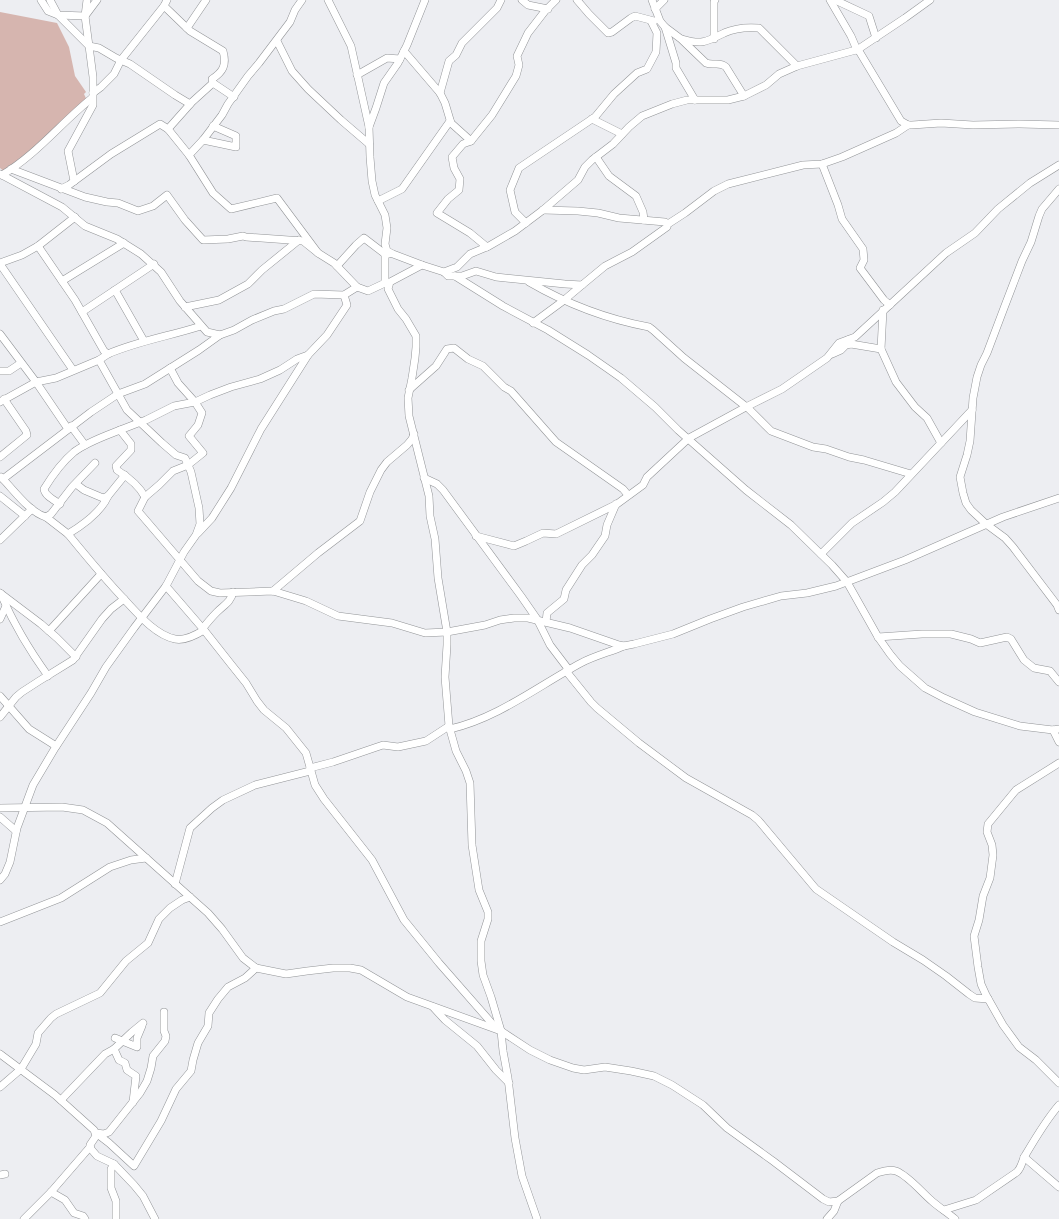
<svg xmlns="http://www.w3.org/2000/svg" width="1059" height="1219" viewBox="0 0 1059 1219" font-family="'DM Sans',sans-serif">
	<rect width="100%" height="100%" fill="#edeef2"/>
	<path fill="#d6b5af" d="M 0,12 L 57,23 L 69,47 L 75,76 L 86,92 L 84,94 L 89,105 L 8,175 L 0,168 Z"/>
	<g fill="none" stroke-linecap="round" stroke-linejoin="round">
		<g stroke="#929497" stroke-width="8">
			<g id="minor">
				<path d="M 41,0 L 48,11 L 58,15 L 89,46 L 93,77 L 93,105 L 68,151 L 74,181"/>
				<path d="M 50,0 L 58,15 L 85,16"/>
				<path d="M 87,0 L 85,16 L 89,46 L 99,48 L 116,58 L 130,64 L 175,95 L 190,104"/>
				<path d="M 328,0 L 351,46 L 369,127 L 370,157 L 372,181 L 375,195 L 385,215 L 387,228 L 385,244 L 387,251 L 393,254 L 422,265"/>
				<path d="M 522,0 L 528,5 L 548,9"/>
				<path d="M 577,0 L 589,14 L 608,33 L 612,32 L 631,18 L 635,16 L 654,21"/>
				<path d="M 652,0 L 660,21 L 665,27 L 681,39 L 706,63 C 713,66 720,61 726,67 L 744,96"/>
				<path d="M 830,0 L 851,36 L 857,50 L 905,18 L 930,0"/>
				<path d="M 835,0 L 867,15 L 869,16 L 876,38"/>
				<path d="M 655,9 L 664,0"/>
				<path d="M 85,16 L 97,0"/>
				<path d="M 665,27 L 676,63 L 676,68 L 695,100"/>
				<path d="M 187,28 L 206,0"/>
				<path d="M 682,39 C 702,45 706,42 724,33 C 735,28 747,27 759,28 L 797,66"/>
				<path d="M 714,39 L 714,2 L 715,0"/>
				<path d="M 277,41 L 292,71 L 308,89 L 341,120 L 369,144"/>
				<path d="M 404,51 L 440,93 L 445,103 L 451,123 L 471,141"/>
				<path d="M 357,75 L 387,58 L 400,59"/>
				<path d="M 213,83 L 234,97"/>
				<path d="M 93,93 L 101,87 L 114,74 L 121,60 L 164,6 L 167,0"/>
				<path d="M 440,93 L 449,61 L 456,55 L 462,43 L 497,8 L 501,0"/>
				<path d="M 592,119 L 622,134"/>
				<path d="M 213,126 L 236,136 L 236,147 L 203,140 L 189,155 L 213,193 L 231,209 L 277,198 L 318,253 L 334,263 L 357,287"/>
				<path d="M 369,127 L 376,108 L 384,83 L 398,63 L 407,45 L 425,0"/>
				<path d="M 168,129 L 189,155"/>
				<path d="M 203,140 L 222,115 L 228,104 L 248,76 L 259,63 L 290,22 L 295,10 L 302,0"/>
				<path d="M 596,157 L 609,176 L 636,196 L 643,212 L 644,220"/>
				<path d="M 822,164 L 838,205 L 842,219 L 863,249 L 864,260 L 860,268 L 884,300 L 890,305"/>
				<path d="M 11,169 L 85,197 L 107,202 L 118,203 L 138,211 L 153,206 L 167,195 L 185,220 L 203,240 L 228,239 L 243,236 L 246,237 L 303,241 L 318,253"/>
				<path d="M 0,174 L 62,207 L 85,226 L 117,239 L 141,254 L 161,272 L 180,301 L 207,332 L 220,335 L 234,330 L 252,320 L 274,311 L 284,309 L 314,294 L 344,295 L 357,287 L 368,291 L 385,283 L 388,285"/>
				<path d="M 2,175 C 36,155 61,123 92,98"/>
				<path d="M 61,189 L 69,185 L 111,154 L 160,124 L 168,129 L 192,102 L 213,83 L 212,79 C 223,72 227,65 223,51 L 190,31 L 164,6"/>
				<path d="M 1059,189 L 1042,209 L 1039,216 L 1031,242 L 1022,261 L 1004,308 L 987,353 L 981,365 L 977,377 L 973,398 L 970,441 L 967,455 L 960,477 L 963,493 L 966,503 L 971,510 L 986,524 L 1005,538 L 1013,547 L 1057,605 L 1059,610"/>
				<path d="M 378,201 L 402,189 L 450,121"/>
				<path d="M 543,210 L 578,211 L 598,213 L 619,218 L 665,222 L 668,224"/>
				<path d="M 526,223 L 515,212 L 510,190 L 519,168 L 595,117 L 614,94 L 637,73 L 647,69 L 656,52 L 657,33 L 651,21"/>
				<path d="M 38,246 L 75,300 L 104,351 L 108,354 C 138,341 170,336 201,326"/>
				<path d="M 487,247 L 470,233 L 437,213 L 448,199 L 459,190 L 460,179 L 454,168 L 452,157 L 463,144 L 471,141 L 492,115 L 516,76 L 519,65 L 517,56 L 528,33 L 545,11 L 556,0"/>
				<path d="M 0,263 L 22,255 L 38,246 L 75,217"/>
				<path d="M 0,264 L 73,370"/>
				<path d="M 337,266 L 356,245 L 364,238 L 385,254 L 389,254"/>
				<path d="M 444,272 L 457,267 L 470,254 L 489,246 L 515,231 L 543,210 L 578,180 L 585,167 L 592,160 L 613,144 L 629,127 L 642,116 L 672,104 L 687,100 L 728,100 L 744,96 L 766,85 L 779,74 L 797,66 L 856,50 L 859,51 L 901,121 L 908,125 L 912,125 L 941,123 L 973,125 L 1020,124 L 1059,125"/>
				<path d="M 455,276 L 503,306 L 548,330 L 588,355 L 621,378 L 655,407 L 678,430 L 746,490 L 791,525 L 832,565 L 847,582 L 878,637 L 890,654 L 900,666 L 925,688 L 944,698 L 975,712 L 1020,726 L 1053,730 L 1059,729"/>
				<path d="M 62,281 L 124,243"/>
				<path d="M 529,282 C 567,304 606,319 649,327 L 653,330 L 684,358 L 749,409 L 771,431 L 813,447 L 826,449 L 849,457 L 864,460 L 911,474"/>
				<path d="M 385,283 L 385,254"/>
				<path d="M 115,290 L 144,341"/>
				<path d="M 185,307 L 219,300 L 248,284 L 262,270 L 299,240"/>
				<path d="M 883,310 L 881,349 L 896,382 L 915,407 L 927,418 L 941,443"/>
				<path d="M 82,312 L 154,264"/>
				<path d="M 533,323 L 563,301 L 582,285"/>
				<path d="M 0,334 L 36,382 L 68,429"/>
				<path d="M 848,340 L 851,344 L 881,349"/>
				<path d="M 832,354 L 841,350 L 846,345 L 851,344"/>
				<path d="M 170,368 L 178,383 L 195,402 L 202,413 L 198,425 L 189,436 L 203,453 L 188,465 L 173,471 L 159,485 L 145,497 L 138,511 L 198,581 L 211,591 L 220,593 L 273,591 L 306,601 L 338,616 L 392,623 L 425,633 L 447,632 L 485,625 L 500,620 L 514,618 L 528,618 L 570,628 L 619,645 L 624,646 L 634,644 L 673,634 L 710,619 L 743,607 L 781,596 L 807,593 L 836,586 L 905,560 L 1003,517 L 1059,498"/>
				<path d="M 0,371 L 9,371 L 21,363"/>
				<path d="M 409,390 L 436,366 L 447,349 L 454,348 L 468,359 L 483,366 L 504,387 L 511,391 L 556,442 L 623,489 L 628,495"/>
				<path d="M 0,402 L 36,382 L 56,378 L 99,360"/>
				<path d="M 71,426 L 85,445"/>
				<path d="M 0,457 L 27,435 L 26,431 L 4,399"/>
				<path d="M 1,477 C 13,489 30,513 46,517 L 68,534 C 83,525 101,512 108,496"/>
				<path d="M 424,478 L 437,484 L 443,490 L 521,596 L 537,619 L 550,645 L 569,670"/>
				<path d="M 3,479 L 91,412 L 118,394 L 145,384 L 199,350 L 220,335"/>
				<path d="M 76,484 L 84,490 L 103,498 L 108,496 L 125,475"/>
				<path d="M 0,496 L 25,516"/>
				<path d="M 145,497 C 139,485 128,477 117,470 L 116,466 L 131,450 L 131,444 L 120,430 L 146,420 L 174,406 L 195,402 L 210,395 L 231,387 L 260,379 L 280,370 L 297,359 L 308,355 L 327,335 L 347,305 L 344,295"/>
				<path d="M 60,504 C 54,500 45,496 44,489 C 52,476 62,462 74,452 C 87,442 105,436 120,430"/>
				<path d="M 46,517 L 51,514 L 72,487 L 95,463"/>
				<path d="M 198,533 L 212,518 L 231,488 L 261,429 L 308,355"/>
				<path d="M 68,534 C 86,556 104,578 124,599 C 137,613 155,635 175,639 C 184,641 196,635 204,630"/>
				<path d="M 476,536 L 514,546 L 526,541 L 543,533 L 556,534 L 617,504 L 643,485 L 647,477 L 689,438 L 746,407 L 782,389 L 827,358 L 839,343 L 855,337 L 946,253 L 975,233 L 998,209 L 1030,183 L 1059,165"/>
				<path d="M 0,540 L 32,509"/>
				<path d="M 821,554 L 852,523 L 883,502 L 895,492 L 972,410"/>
				<path d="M 166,586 L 204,630 L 230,663 L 246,683 L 257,701 L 264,710 L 286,728 L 306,753 L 315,785 L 324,799 L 372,860 L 404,920 L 439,963 L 496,1028"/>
				<path d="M 273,591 L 318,553 L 360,521 L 370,492 L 381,470 L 387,462 L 407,445 L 412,439 L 414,434"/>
				<path d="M 0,593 L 41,624 L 57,638 L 76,657"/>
				<path d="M 1,594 C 13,623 30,651 48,676"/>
				<path d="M 0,619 L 6,606"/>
				<path d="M 546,622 L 547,613 L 564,599 L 566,590 L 582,565 L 592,555 L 605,536 L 607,525 L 616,504"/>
				<path d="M 203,628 C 207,623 212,617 217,612 C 224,605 231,602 233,592"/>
				<path d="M 49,631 L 101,574"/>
				<path d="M 878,637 L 922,634 L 951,634 L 971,639 L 980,643 L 1007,637 L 1011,639 L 1024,660 L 1034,668 L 1050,671 L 1059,682"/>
				<path d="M 566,671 L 591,702 L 597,708 L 639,743 L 686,778 L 752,815 L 758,820 L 816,889 L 893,942 L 923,960 L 946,976 L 969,994 L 975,998 L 988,999"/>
				<path d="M 0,696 L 29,729 L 56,746"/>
				<path d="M 0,717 L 16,697 L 22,692 L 39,681 L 73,660 L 102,619 L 111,609 L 124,599"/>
				<path d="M 450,729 C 498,718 538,686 581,663 C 594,656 610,652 624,646"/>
				<path d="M 1053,730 L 1059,742"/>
				<path d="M 1059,763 L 1016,790 L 988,824 L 987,832 L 992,845 L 993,855 L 990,878 L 983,896 L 979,920 L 974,936 L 978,967 L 981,984 L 986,995 L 1003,1025 L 1019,1047 L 1036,1060 L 1059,1083"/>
				<path d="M 310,768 L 333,762 L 377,747 L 383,745 L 398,747 L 426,741 L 449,726"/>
				<path d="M 0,808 L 62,807 L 83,810 L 107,823 L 190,897 L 208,913 L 222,929 L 243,958 L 256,968 L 286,974 L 307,971 L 333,968 L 350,968 L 361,970 L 407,997 L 501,1031 L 530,1050 L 550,1060 L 573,1068 L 584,1070 L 605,1067 L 631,1071 L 654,1076 L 672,1085 L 703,1105 L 727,1128 L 773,1161 L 823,1199 L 829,1202 L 838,1201 L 877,1173 C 883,1171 890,1169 896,1171 C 909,1176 922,1193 933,1202 C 940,1208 948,1213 955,1219"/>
				<path d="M 0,817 L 16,831"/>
				<path d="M 0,880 L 5,874 L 10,862 L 17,828 L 33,785 L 55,748 L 91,693 L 106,667 L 134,628 L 166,586 L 184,552 L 196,535 L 200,524 L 199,508 L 191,472 L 185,458 L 176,455 L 162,443 L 127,410 L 99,360 L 108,354"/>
				<path d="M 175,884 L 190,828 L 212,808 L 223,800 L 255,785 L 310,771"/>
				<path d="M 0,922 L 61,898 L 110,867 L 131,860 L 146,858"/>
				<path d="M 433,1007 L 445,1020 L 477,1046 L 496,1070 L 509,1083"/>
				<path d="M 115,1038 L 137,1047 L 137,1038 L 142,1026"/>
				<path d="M 0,1054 L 55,1095 L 94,1130 L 96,1136 L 90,1145 L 91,1149 L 97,1156 L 114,1164 L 134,1185 L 143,1196 L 155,1219"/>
				<path d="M 0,1087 L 21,1069 L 36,1044 L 38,1033 L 51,1018 L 56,1014 L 100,993 L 126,961 L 148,943 L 159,919 L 170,908 L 182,900 L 190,897"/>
				<path d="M 61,1100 L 105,1054 L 114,1049"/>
				<path d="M 133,1102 L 136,1076 L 127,1070 L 125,1063 L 119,1060 L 114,1049 L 132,1032 L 143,1023"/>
				<path d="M 96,1133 L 109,1143 L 134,1166 L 161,1121 L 176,1089 L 191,1071 L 193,1060 L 198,1043 L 208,1026 L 209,1013 L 218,999 L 228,987 L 245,978 L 256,968"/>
				<path d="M 96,1133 L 104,1134 L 109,1132 L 140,1093 L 147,1081 L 151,1068 L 153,1056 L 165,1041 L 166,1036 L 164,1031 L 164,1012"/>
				<path d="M 1024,1157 L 1059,1187"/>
				<path d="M 114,1164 L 111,1169 L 111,1188 L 116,1201 L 116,1219"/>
				<path d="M 0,1175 L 5,1174"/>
				<path d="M 51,1192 L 65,1200 L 74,1213 L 83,1216 L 85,1219"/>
				<path d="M 944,1210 L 976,1200 L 1017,1172 C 1022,1167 1022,1160 1026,1154 C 1036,1137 1046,1120 1059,1105"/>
				<path d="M 24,1219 L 51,1192 L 90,1147"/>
				<path d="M 537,1219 L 522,1176 L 515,1138 L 508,1078 L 503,1051 L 501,1031 L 491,997 L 483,975 L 481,961 L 481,941 L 488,919 L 488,912 L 479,890 L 472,845 L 470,783 L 466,771 L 456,751 L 449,726 L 445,677 L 447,645 L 447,632 L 438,578 L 435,539 L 430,516 L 429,496 L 409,416 L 408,398 L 412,378 L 415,358 L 416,347 L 416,336 L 406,319 L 398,309 L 388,289 L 390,282 L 422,265 L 444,272 L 448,276 L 462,276 L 476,271 L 496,277 L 565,284 L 582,285 L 605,266 L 632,252 L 667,227 L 668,224 L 685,213 L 714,191 L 728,184 L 803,165 L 822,164 L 842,157 L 896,133 L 908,125"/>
				<path d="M 827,1219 L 834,1211 L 838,1201"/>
			</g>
		</g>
		<use href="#minor" stroke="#fff" stroke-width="7"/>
	</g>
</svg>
